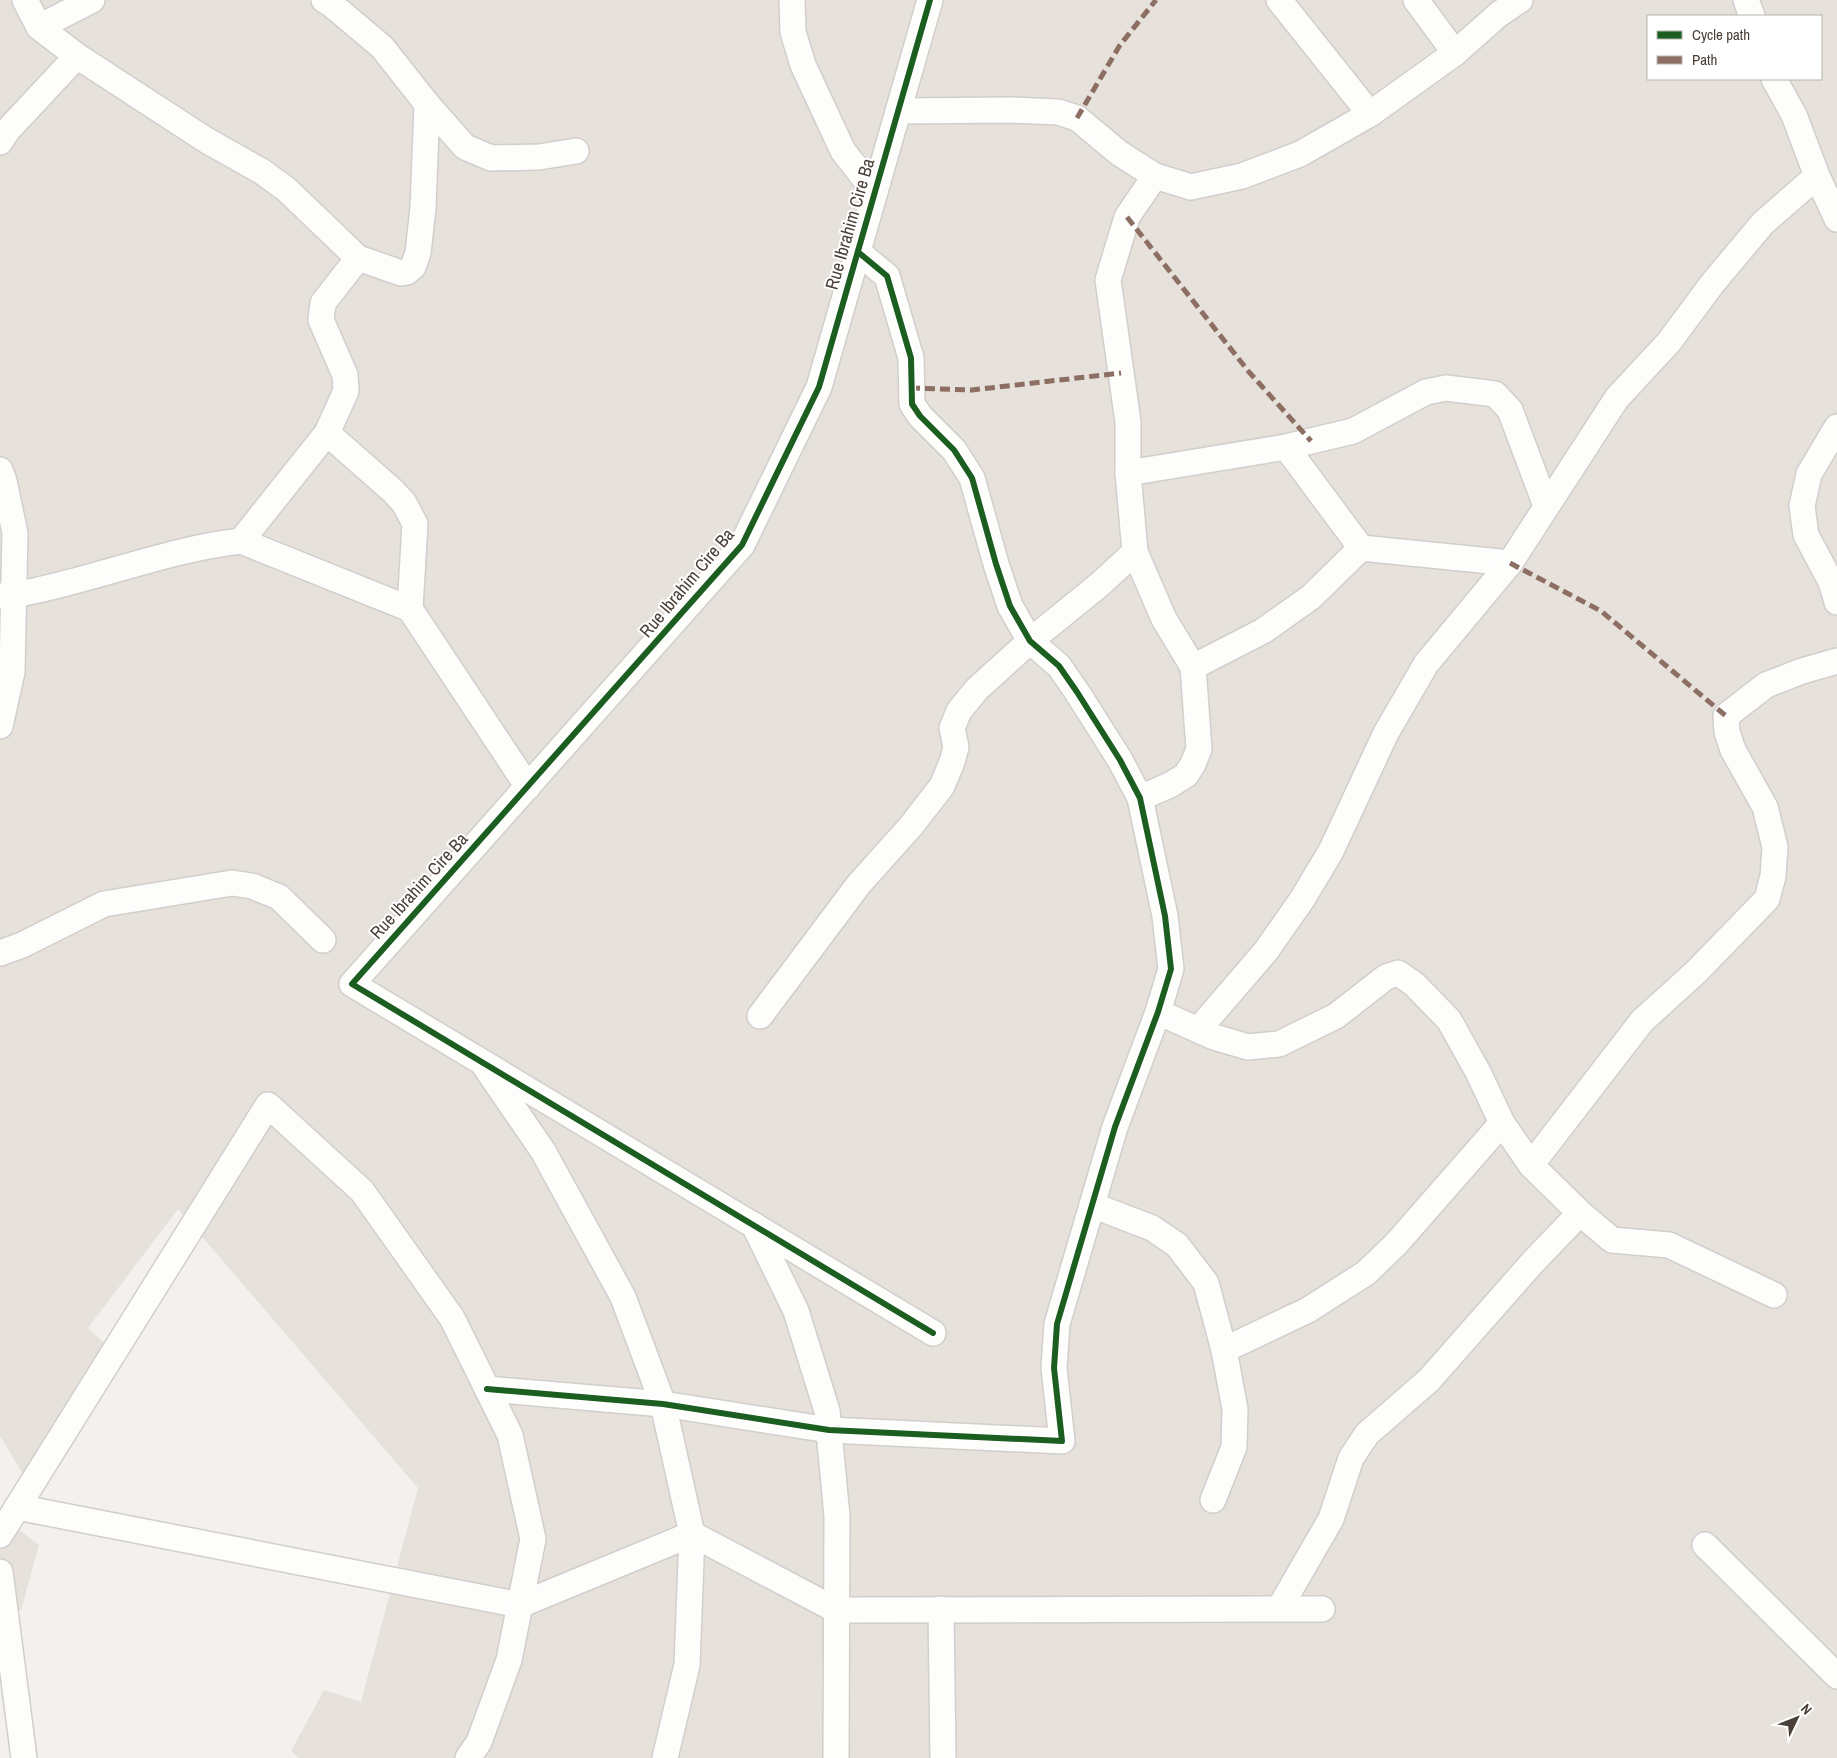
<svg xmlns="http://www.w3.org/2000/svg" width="1837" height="1758" viewBox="0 0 1837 1758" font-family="'Archivo Narrow',sans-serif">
	<rect width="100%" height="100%" fill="#f3f0ed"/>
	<g fill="#e7e1db" fill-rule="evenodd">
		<path d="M 0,0 L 1837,0 L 1837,1758 L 299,1758 L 291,1751 L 324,1690 L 361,1702 L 418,1488 L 178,1209 L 88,1328 L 117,1355 L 27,1481 L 0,1436 ZM 1648,16 L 1821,16 L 1821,79 L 1648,79 Z"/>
		<path d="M 0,1516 L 39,1545 L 21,1610 L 2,1617 L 0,1615 Z"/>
	</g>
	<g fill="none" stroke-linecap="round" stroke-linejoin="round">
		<g stroke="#d1cecb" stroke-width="28">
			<g id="minor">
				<path d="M 25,0 L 39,27 L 77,56 L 206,140 L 261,171 L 286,189 L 358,258 L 401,273 L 407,272 L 413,267 L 418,253 L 423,208 L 427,104"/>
				<path d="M 324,0 L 332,5 L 382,47 L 427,104 L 465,147 L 491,158 L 539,157 L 576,151"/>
				<path d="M 792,0 L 793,32 L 803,65 L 843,151 L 875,192"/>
				<path d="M 930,0 L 819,387 L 742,545 L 352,984 L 933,1333"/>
				<path d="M 1279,0 L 1370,114"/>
				<path d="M 1416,0 L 1455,53"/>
				<path d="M 1746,0 L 1752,16"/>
				<path d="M 39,27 L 92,0"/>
				<path d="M 1774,79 L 1794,115 L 1817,176 L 1837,219"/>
				<path d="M 898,111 L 1012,110 L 1058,112 L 1077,118 L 1119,153 L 1155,176"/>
				<path d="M 0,142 L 7,131 L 77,56"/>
				<path d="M 1837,427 L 1809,474 L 1802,506 L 1806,535 L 1831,582 L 1837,602"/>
				<path d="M 327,433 L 393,491 L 404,503 L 415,524 L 410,609"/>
				<path d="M 1286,447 L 1361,548"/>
				<path d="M 0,470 L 4,481 L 15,533 L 12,672 L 0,726"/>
				<path d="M 1128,473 L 1286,447 L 1353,431 L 1426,392 L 1446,388 L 1495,394 L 1510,410 L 1546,506"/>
				<path d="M 241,541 L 410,609 L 528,787"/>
				<path d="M 0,596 C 28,594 55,586 82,579 C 134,565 187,547 241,541 L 327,433 L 346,391 L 345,375 L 321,320 L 323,303 L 358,258"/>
				<path d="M 1193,667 L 1263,631 L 1311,597 L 1361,548 L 1510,563"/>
				<path d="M 1140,798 L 1170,785 L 1186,775 L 1193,764 L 1199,749 L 1193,667 L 1164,619 L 1135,552 L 1128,473 L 1128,422 L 1108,280 L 1127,217 L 1155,176 L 1191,187 L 1242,176 L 1300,154 L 1370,114 L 1455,53 L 1499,14 L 1520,0"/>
				<path d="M 0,953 L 22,945 L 104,904 L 232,883 L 252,886 L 279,897 L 323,940"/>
				<path d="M 1158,1012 L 1214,1037 L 1248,1047 L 1279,1044 L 1336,1016 L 1386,977 L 1398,973 L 1414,984 L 1449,1020 L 1478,1072 L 1502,1123 L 1531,1165 L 1580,1213 L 1612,1240 L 1669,1245 L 1774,1295"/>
				<path d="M 760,1016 L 859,884 L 911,826 L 942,786 L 952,762 L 956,747 L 952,728 L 959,711 L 977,689 L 1030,641 L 1099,585 L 1135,552"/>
				<path d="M 1198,1030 L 1266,951 L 1303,898 L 1331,851 L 1386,733 L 1426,664 L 1510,563 L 1617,398 L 1669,342 L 1712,284 L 1763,223 L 1817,176"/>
				<path d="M 486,1068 L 543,1151 L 623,1297 L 663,1404 L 692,1534 L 687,1665 L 665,1758"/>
				<path d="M 1531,1165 L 1642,1021 L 1696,972 L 1767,899 L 1773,876 L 1775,847 L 1765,807 L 1733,750 L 1727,732 L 1726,716 L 1766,685 L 1802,671 L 1837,661"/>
				<path d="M 1092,1205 L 1152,1228 L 1177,1245 L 1206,1283 L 1224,1350 L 1235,1409 L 1234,1447 L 1213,1500"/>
				<path d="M 754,1225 L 796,1311 L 827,1411 L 837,1516 L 836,1758"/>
				<path d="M 1224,1350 L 1308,1310 L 1366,1273 L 1396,1244 L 1502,1123"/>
				<path d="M 487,1389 L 663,1404 L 829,1430 L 1062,1441 L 1054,1368 L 1057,1324 L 1115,1127 L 1158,1012 L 1171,969 L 1165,916 L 1140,798 L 1120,760 L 1077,692 L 1059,666 L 1030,641 L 1010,606 L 996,564 L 972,478 L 954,450 L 920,416 L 912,404 L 911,358 L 887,276 L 858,252"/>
				<path d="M 17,1507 L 520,1605 L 692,1534 L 836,1610 L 1322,1609"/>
				<path d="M 0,1535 L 268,1105 L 362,1191 L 452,1318 L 510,1435 L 533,1539 L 509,1660 L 479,1742 L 468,1758"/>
				<path d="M 1705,1545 L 1837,1676"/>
				<path d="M 0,1572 L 24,1758"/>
				<path d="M 941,1609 L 943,1758"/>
				<path d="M 1279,1609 L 1331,1519 L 1351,1458 L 1367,1434 L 1429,1380 L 1533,1262 L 1580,1213"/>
			</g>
		</g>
		<use href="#minor" stroke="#fdfdfc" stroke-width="25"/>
		<g stroke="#8d6e63" stroke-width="5" stroke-dasharray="10 5" stroke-linecap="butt">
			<path d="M 1077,118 L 1120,45 L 1156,0"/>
			<path d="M 1127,217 L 1249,372 L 1311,441"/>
			<path d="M 910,388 L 972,390 L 1121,373"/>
			<path d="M 1510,563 L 1601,611 L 1726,716"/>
		</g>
		<g stroke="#fff" stroke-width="9">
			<g id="cycleway">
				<path d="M 930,0 L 819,387 L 742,545 L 352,984 L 933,1333"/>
				<path d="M 487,1389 L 663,1404 L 829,1430 L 1062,1441 L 1054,1368 L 1057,1324 L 1115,1127 L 1158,1012 L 1171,969 L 1165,916 L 1140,798 L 1120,760 L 1077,692 L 1059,666 L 1030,641 L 1010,606 L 996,564 L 972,478 L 954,450 L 920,416 L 912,404 L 911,358 L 887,276 L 858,252"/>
			</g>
		</g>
		<use href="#cycleway" stroke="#1b5e20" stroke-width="6"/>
	</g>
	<g text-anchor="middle" stroke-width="4" stroke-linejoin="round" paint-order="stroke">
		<g font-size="18" fill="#4a4038" stroke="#fff">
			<text transform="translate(850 224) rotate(-74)" y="6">Rue Ibrahim Cire Ba</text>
			<text transform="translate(687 583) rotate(-50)" y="6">Rue Ibrahim Cire Ba</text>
			<text transform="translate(419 886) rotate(-48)" y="6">Rue Ibrahim Cire Ba</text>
		</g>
	</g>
	<rect x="1647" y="15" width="175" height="65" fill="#ffffff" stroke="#b7b3af"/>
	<rect x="1657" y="31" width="25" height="8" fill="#1b5e20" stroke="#b7b3af"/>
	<text x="1692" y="40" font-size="15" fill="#4a4038">Cycle path</text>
	<rect x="1657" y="56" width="25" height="8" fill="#8d6e63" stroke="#b7b3af"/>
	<text x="1692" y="65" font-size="15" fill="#4a4038">Path</text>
	<g transform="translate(1797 1718) rotate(47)" stroke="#ffffff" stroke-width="4" paint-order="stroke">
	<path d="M0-4L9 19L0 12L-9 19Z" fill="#4a4038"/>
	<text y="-8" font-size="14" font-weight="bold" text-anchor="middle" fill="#4a4038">N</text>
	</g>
</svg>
